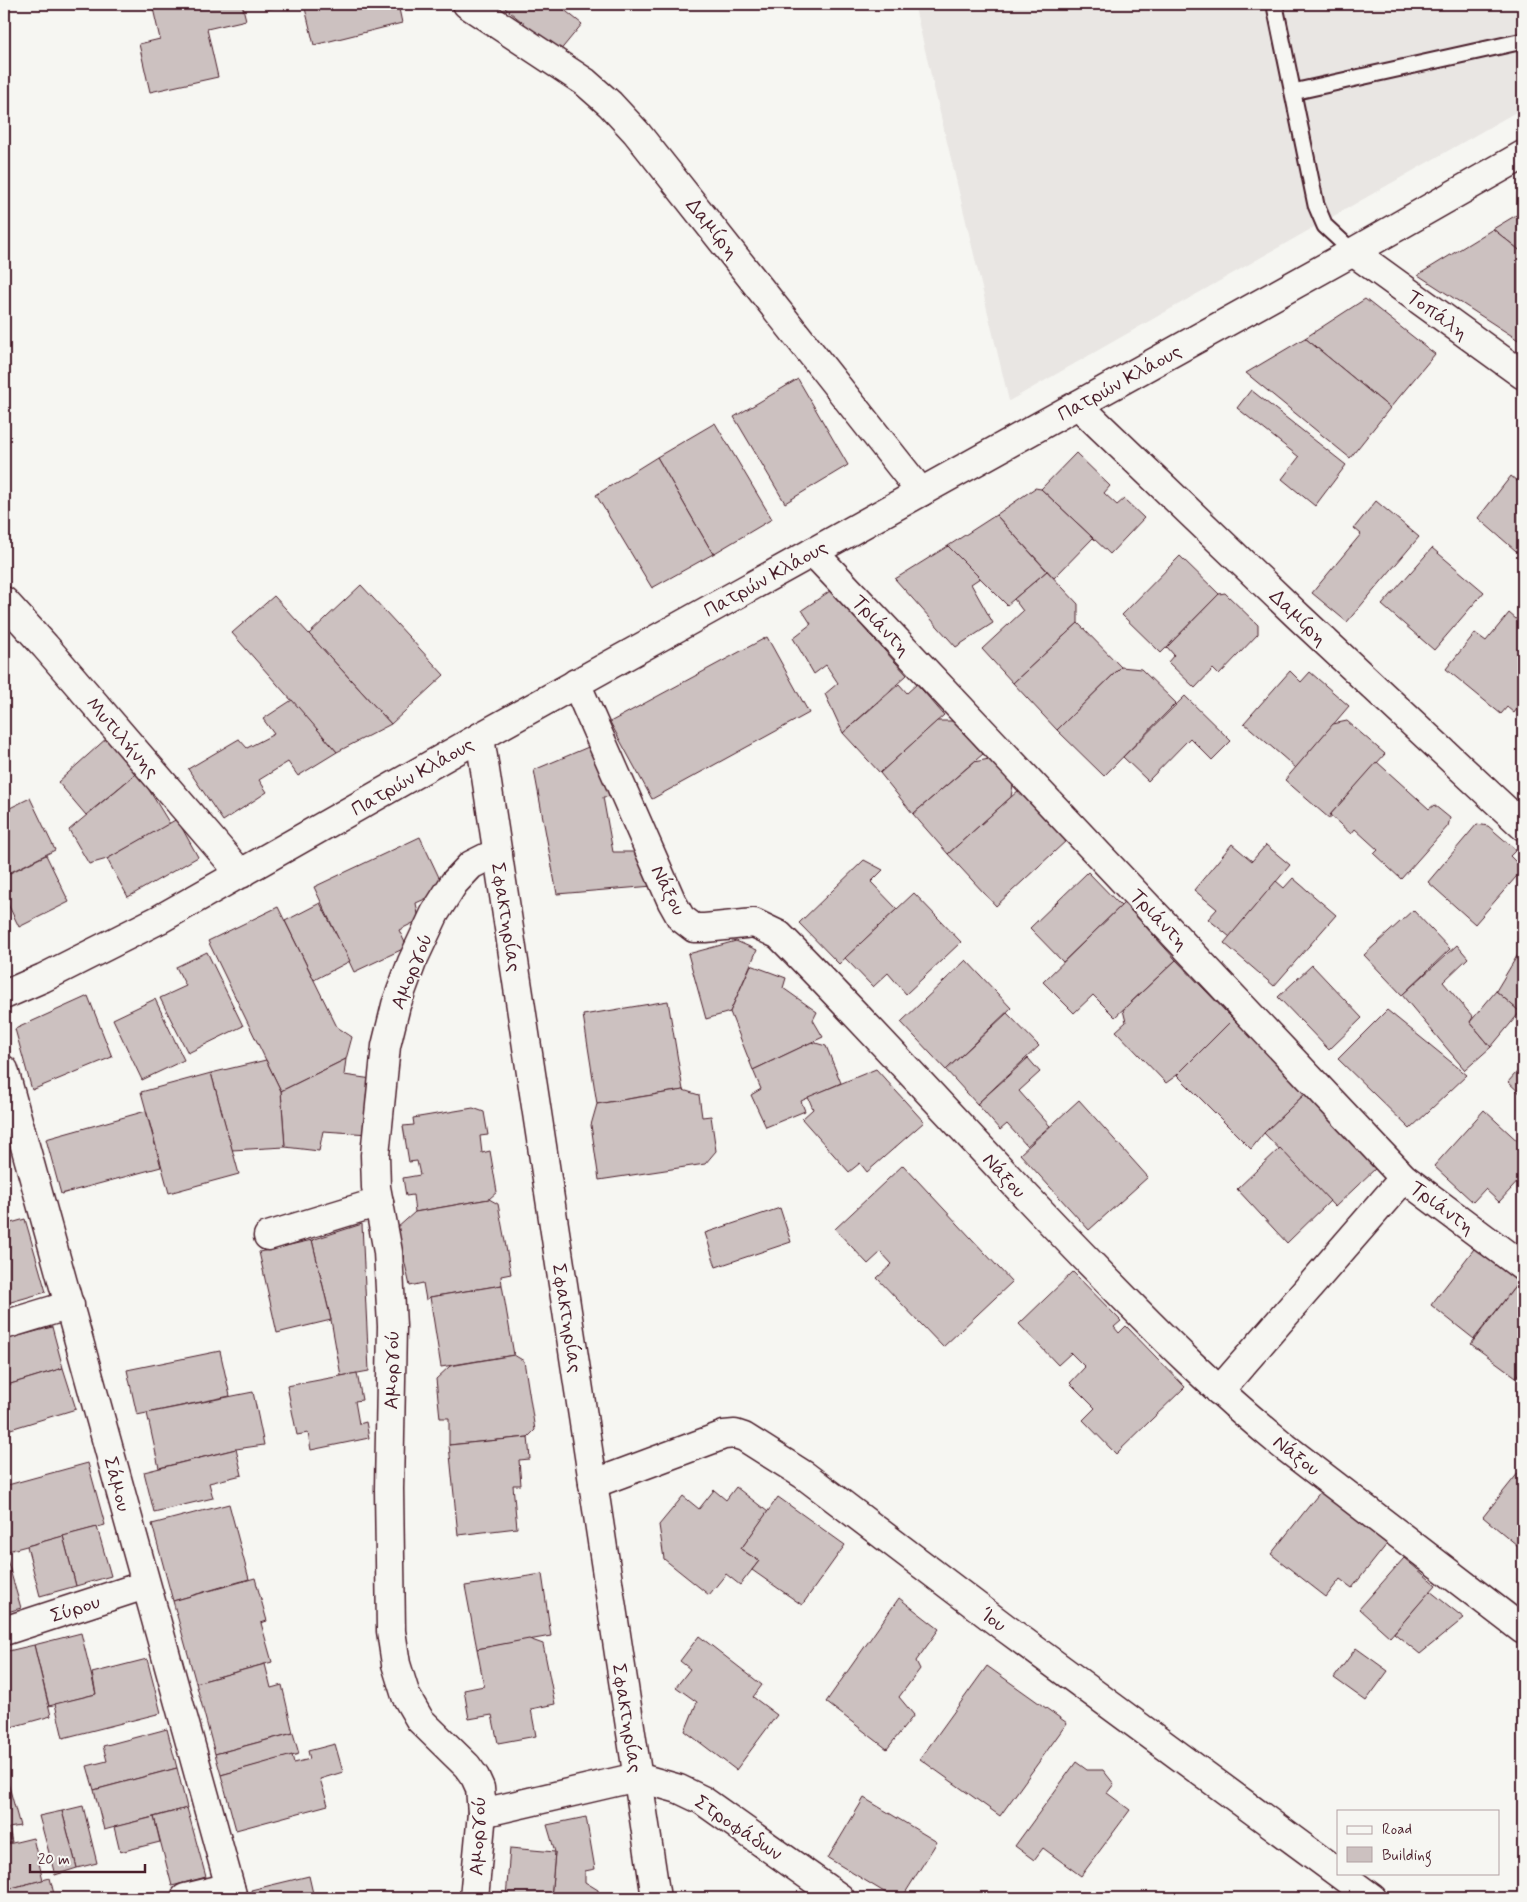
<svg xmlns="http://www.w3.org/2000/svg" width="1527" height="1902" viewBox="0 0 1527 1902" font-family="Mynerve,sans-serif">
	<rect width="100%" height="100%" fill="#f6f6f2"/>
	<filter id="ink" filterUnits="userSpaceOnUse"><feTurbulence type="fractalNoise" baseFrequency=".02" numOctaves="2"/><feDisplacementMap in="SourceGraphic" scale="10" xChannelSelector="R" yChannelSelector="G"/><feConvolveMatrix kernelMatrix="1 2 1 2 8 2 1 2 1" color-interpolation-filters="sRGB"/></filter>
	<g filter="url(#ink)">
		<path fill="#e9e6e3" d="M 914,4 L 1523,4 L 1523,108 L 1009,401 Z"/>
		<g fill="#ccc1c0" stroke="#4a1f2b">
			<path d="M 152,4 L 242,4 L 246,20 L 207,29 L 218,77 L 150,92 L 139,44 L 160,39 Z"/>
			<path d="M 267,4 L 291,4 L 268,9 Z"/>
			<path d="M 304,4 L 398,4 L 402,23 L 314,45 Z"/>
			<path d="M 500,4 L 557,4 L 582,24 L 559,52 Z"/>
			<path d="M 1523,211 L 1523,253 L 1493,229 Z"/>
			<path d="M 1493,229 L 1523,253 L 1523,343 L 1418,275 Z"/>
			<path d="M 1365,299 L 1435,354 L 1390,408 L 1305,338 Z"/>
			<path d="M 1305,338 L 1390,408 L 1350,458 L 1246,373 Z"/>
			<path d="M 798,379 L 848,465 L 785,503 L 734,417 Z"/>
			<path d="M 1251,390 L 1346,465 L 1315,506 L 1282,479 L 1299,457 L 1237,408 Z"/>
			<path d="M 715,423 L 772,519 L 713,554 L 657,457 Z"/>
			<path d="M 1076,453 L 1110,486 L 1104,493 L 1117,505 L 1124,499 L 1144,518 L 1110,554 L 1041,489 Z"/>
			<path d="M 657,457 L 713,554 L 652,588 L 596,495 Z"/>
			<path d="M 1511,476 L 1523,486 L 1523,557 L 1478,518 Z"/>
			<path d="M 1035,488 L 1041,489 L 1093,538 L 1054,578 L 996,515 Z"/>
			<path d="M 1376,501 L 1419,537 L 1347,622 L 1312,593 L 1361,534 L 1354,528 Z"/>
			<path d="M 996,515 L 1047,571 L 1007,605 L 948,546 Z"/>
			<path d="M 948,546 L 980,578 L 971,584 L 993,623 L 956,647 L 895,579 Z"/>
			<path d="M 1432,548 L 1484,592 L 1434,650 L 1382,605 Z"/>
			<path d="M 1180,556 L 1219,594 L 1161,653 L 1122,615 Z"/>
			<path d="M 1047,571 L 1078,604 L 1078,623 L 1013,683 L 982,649 L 1023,611 L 1014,599 Z"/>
			<path d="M 361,585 L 444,675 L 391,724 L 309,634 Z"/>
			<path d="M 830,591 L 907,675 L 843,733 L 825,694 L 838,683 L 826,665 L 814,674 L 793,638 L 811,624 L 802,610 Z"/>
			<path d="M 1225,593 L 1258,625 L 1258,634 L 1219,675 L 1213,669 L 1195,688 L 1168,662 L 1174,655 L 1167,647 L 1219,594 Z"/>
			<path d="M 274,596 L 309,634 L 391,724 L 337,752 L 232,633 Z"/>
			<path d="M 1509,613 L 1523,625 L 1523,701 L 1514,713 L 1507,707 L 1501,714 L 1446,669 L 1475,633 L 1486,641 Z"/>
			<path d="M 1078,623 L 1121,667 L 1057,730 L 1013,683 Z"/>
			<path d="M 767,637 L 809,713 L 652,799 L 610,722 Z"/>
			<path d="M 1121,667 L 1141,669 L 1176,703 L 1104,776 L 1057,730 Z"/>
			<path d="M 1290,671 L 1301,682 L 1310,672 L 1349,706 L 1296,768 L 1244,723 Z"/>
			<path d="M 899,684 L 907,693 L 917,684 L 944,715 L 880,773 L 843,733 Z"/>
			<path d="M 1185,696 L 1231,741 L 1212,760 L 1190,738 L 1148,781 L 1123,757 Z"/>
			<path d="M 292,700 L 337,752 L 298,776 L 288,762 L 259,780 L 267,792 L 223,821 L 188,769 L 239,739 L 247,748 L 274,734 L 263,719 Z"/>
			<path d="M 937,721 L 953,721 L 983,754 L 913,814 L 880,773 Z"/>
			<path d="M 1347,721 L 1385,754 L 1330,815 L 1330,819 L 1285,780 L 1333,724 Z"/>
			<path d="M 108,737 L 138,772 L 86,815 L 58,782 Z"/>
			<path d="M 593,745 L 617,796 L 603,797 L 613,852 L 638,852 L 653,886 L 557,894 L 534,770 Z"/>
			<path d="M 989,759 L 1013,785 L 1011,797 L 948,854 L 913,814 L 974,762 Z"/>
			<path d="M 1377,762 L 1429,809 L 1434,805 L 1450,818 L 1448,826 L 1401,879 L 1374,854 L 1378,850 L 1355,829 L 1351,834 L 1330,815 Z"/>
			<path d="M 138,772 L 170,824 L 107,859 L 89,864 L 69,830 Z"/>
			<path d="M 1020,789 L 1067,840 L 996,906 L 948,854 Z"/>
			<path d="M 30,798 L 55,850 L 5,875 L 4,811 Z"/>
			<path d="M 177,819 L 198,857 L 128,897 L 107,859 Z"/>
			<path d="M 1477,824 L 1488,826 L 1516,850 L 1510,856 L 1523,869 L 1475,924 L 1428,882 Z"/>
			<path d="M 420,837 L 445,890 L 416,903 L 419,920 L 399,930 L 407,947 L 354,972 L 314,887 Z"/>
			<path d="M 1232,844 L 1252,861 L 1266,845 L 1290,865 L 1230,937 L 1208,919 L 1217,909 L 1194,890 Z"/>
			<path d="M 46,855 L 69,902 L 19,927 L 4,896 L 4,876 Z"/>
			<path d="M 864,860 L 883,870 L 871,882 L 897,909 L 839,964 L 799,923 Z"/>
			<path d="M 1088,872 L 1121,906 L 1063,962 L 1030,928 Z"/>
			<path d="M 1293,878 L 1336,915 L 1274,986 L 1224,943 L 1276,881 L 1284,888 Z"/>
			<path d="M 914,893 L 961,942 L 906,994 L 888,973 L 873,987 L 845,958 Z"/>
			<path d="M 320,903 L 350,961 L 314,980 L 285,921 Z"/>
			<path d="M 1124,903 L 1176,960 L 1115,1017 L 1093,995 L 1074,1013 L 1043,982 Z"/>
			<path d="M 278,907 L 337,1027 L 352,1037 L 346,1059 L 281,1091 L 208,941 Z"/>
			<path d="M 1413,910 L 1450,949 L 1402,995 L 1364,955 Z"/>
			<path d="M 736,941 L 757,950 L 730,1012 L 706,1019 L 688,954 Z"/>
			<path d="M 1457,945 L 1468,958 L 1443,982 L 1473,1017 L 1470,1022 L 1491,1047 L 1465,1070 L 1402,995 Z"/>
			<path d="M 1523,946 L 1523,1008 L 1520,1012 L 1496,991 Z"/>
			<path d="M 207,952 L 243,1026 L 188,1053 L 160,998 L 186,986 L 176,967 Z"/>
			<path d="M 966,960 L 1011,1008 L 946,1070 L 901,1022 Z"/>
			<path d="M 1176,960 L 1233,1019 L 1177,1075 L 1166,1083 L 1116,1031 L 1126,1022 L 1123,1010 Z"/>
			<path d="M 751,965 L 786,978 L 783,988 L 817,1012 L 813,1020 L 823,1037 L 753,1070 L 730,1012 Z"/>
			<path d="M 1312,965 L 1362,1018 L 1329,1050 L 1278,997 Z"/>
			<path d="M 1496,991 L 1520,1012 L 1491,1047 L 1470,1022 Z"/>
			<path d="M 88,996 L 112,1057 L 32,1090 L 15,1029 Z"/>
			<path d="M 155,999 L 184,1060 L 142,1080 L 113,1019 Z"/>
			<path d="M 668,1001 L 683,1090 L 597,1104 L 583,1015 Z"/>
			<path d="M 1387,1010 L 1467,1075 L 1410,1129 L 1338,1059 Z"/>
			<path d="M 1007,1013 L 1039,1046 L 977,1104 L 946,1070 Z"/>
			<path d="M 1233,1019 L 1307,1092 L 1264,1133 L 1251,1149 L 1177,1075 Z"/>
			<path d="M 812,1042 L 826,1046 L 841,1083 L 801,1101 L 805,1111 L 766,1127 L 751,1095 L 761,1089 L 753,1070 Z"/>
			<path d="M 1028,1058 L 1040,1072 L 1019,1091 L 1050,1126 L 1027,1146 L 1007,1124 L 1000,1130 L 977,1104 Z"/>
			<path d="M 346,1059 L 344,1075 L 372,1079 L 369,1134 L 323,1131 L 319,1151 L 285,1147 L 281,1091 Z"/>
			<path d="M 266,1060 L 281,1091 L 285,1147 L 232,1150 L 211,1073 Z"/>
			<path d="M 1523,1065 L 1523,1096 L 1508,1082 Z"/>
			<path d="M 876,1069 L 924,1122 L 867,1172 L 860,1163 L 849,1172 L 802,1119 L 813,1109 L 808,1097 Z"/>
			<path d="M 211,1073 L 239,1174 L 169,1193 L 141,1092 Z"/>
			<path d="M 683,1090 L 699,1095 L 702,1117 L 711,1116 L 716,1151 L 705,1164 L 599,1180 L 591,1125 L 597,1104 Z"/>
			<path d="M 1307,1092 L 1377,1167 L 1335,1207 L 1264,1133 Z"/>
			<path d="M 1079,1100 L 1148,1177 L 1089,1230 L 1020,1154 Z"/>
			<path d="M 473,1108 L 484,1112 L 488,1135 L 480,1136 L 482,1153 L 490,1151 L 497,1192 L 489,1199 L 415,1212 L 413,1195 L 406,1196 L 403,1178 L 420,1175 L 417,1161 L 409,1162 L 403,1126 L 414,1125 L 413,1118 Z"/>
			<path d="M 1484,1110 L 1523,1146 L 1523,1176 L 1499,1202 L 1485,1189 L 1473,1202 L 1434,1166 Z"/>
			<path d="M 146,1111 L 161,1167 L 61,1194 L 46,1139 Z"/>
			<path d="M 1280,1148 L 1330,1201 L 1287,1243 L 1237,1189 Z"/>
			<path d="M 903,1165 L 1012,1282 L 943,1347 L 877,1278 L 892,1264 L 881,1252 L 868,1264 L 835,1229 Z"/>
			<path d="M 489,1199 L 498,1204 L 511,1274 L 501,1276 L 502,1285 L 430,1297 L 426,1300 L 423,1283 L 410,1286 L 397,1228 L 415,1212 Z"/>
			<path d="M 780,1208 L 791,1242 L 716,1267 L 705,1233 Z"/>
			<path d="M 25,1219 L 46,1292 L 4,1304 L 4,1225 Z"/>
			<path d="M 362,1224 L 369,1371 L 341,1376 L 331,1320 L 312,1240 Z"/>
			<path d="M 312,1240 L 331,1320 L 277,1333 L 259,1252 Z"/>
			<path d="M 1477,1245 L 1521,1279 L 1474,1339 L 1431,1305 Z"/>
			<path d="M 1073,1272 L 1121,1321 L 1114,1327 L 1119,1333 L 1126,1326 L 1185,1387 L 1116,1454 L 1083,1420 L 1095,1408 L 1070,1383 L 1085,1367 L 1071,1353 L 1058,1365 L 1019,1324 Z"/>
			<path d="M 1521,1279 L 1523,1281 L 1523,1367 L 1516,1377 L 1471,1344 Z"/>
			<path d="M 502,1285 L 514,1355 L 441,1367 L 430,1297 Z"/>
			<path d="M 52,1327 L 63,1368 L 4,1386 L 4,1340 Z"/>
			<path d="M 220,1351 L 230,1396 L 137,1415 L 127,1370 Z"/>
			<path d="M 514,1355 L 524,1361 L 535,1430 L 528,1437 L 449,1445 L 449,1418 L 440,1418 L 436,1379 L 450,1366 Z"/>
			<path d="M 63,1368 L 76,1409 L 4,1431 L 4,1386 Z"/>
			<path d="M 357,1373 L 362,1400 L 355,1401 L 359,1424 L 366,1422 L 369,1438 L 311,1450 L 308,1433 L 297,1435 L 287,1386 Z"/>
			<path d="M 253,1392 L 264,1445 L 236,1449 L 159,1468 L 147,1413 Z"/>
			<path d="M 528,1437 L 530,1459 L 519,1460 L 521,1485 L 513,1485 L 517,1528 L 458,1535 L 449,1445 Z"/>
			<path d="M 236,1449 L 242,1475 L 209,1483 L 213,1498 L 154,1512 L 144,1472 Z"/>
			<path d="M 88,1463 L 105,1525 L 8,1551 L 4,1535 L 4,1486 Z"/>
			<path d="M 1523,1467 L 1523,1550 L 1483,1517 Z"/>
			<path d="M 736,1487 L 768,1512 L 741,1549 L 759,1561 L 740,1585 L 726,1574 L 709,1595 L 664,1559 L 659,1525 L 683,1496 L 699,1509 L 714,1490 L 726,1500 Z"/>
			<path d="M 1321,1491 L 1387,1544 L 1352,1588 L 1340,1579 L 1326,1597 L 1271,1554 Z"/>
			<path d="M 778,1497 L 845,1545 L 802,1605 L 752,1570 L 759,1561 L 741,1549 Z"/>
			<path d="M 229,1504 L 249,1579 L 173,1601 L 152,1524 Z"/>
			<path d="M 97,1527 L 111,1576 L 76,1586 L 63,1536 Z"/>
			<path d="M 63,1536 L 76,1586 L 40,1596 L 27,1546 Z"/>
			<path d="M 4,1549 L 21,1608 L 4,1613 Z"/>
			<path d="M 1404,1558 L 1436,1585 L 1390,1637 L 1359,1609 Z"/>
			<path d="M 542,1574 L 551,1636 L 477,1649 L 465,1586 Z"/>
			<path d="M 255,1578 L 267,1621 L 261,1623 L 272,1662 L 196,1683 L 173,1601 Z"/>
			<path d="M 1430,1591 L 1464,1618 L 1420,1654 L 1394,1633 Z"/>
			<path d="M 899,1598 L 939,1629 L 916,1661 L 920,1669 L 899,1697 L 914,1715 L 887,1749 L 826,1702 Z"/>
			<path d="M 81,1633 L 96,1694 L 49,1706 L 34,1645 Z"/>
			<path d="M 699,1636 L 762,1685 L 753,1697 L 777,1715 L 736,1770 L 685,1731 L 697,1702 L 676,1687 L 690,1669 L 680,1661 Z"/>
			<path d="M 529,1639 L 543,1644 L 555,1704 L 531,1709 L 536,1736 L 498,1743 L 492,1715 L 469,1719 L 464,1690 L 484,1686 L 477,1649 Z"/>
			<path d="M 34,1645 L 51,1716 L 8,1728 L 4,1713 L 4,1652 Z"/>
			<path d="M 1356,1648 L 1388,1671 L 1366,1701 L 1334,1678 Z"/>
			<path d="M 147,1659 L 161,1713 L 63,1738 L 55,1704 L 96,1694 L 92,1673 Z"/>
			<path d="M 265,1664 L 271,1688 L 282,1685 L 293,1733 L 215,1754 L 196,1683 Z"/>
			<path d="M 987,1666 L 1067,1723 L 1000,1816 L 920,1759 Z"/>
			<path d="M 167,1729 L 177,1768 L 94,1790 L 87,1766 L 107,1761 L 103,1746 Z"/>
			<path d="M 293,1733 L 299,1754 L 221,1775 L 215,1754 Z"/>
			<path d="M 335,1744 L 343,1772 L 320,1779 L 328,1805 L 236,1830 L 221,1775 L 292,1755 L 294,1763 L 310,1759 L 308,1751 Z"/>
			<path d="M 1076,1762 L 1087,1770 L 1103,1770 L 1114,1784 L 1107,1793 L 1130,1810 L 1081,1876 L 1043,1848 L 1034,1860 L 1015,1846 Z"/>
			<path d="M 177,1768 L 187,1808 L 104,1830 L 94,1790 Z"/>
			<path d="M 4,1778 L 7,1779 L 20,1826 L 9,1828 L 12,1842 L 4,1845 Z"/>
			<path d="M 864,1798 L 937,1842 L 902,1898 L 894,1898 L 828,1858 Z"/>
			<path d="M 83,1806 L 97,1863 L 77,1868 L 62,1811 Z"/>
			<path d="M 187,1808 L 206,1877 L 172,1886 L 154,1817 Z"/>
			<path d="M 62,1811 L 77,1868 L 55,1875 L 39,1816 Z"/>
			<path d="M 154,1817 L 160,1842 L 120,1852 L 114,1827 Z"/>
			<path d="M 586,1817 L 595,1869 L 585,1871 L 585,1882 L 598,1890 L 599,1898 L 551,1898 L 555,1852 L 547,1825 Z"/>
			<path d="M 33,1838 L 43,1880 L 4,1890 L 4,1845 Z"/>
			<path d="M 510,1848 L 555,1852 L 551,1898 L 506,1898 Z"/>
			<path d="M 309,1876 L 314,1898 L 253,1898 L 251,1890 Z"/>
			<path d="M 50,1878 L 55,1898 L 4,1898 L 4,1890 Z"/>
		</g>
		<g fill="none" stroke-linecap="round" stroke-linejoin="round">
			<g stroke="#4a1f2b" stroke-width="19">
				<g id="service">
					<path d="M 1275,6 L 1316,205 L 1325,226 L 1353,252"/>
					<path d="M 1293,92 L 1523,41"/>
				</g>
			</g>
			<g stroke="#4a1f2b" stroke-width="31">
				<g id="minor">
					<path d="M 467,4 L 585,82 L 610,104 L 636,132 L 921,492"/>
					<path d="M 1353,252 L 1523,375"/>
					<path d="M 1078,405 L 1299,617 L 1523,826"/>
					<path d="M 813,552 L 1404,1178 L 1523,1267"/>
					<path d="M 4,601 L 45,646 L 241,874"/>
					<path d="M 576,683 L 672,902 L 681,918 L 694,928 L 705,928 L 754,923 L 779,935 C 888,1045 990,1161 1098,1271 C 1158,1333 1218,1393 1285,1447 L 1523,1630"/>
					<path d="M 480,737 L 656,1898"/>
					<path d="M 4,1070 L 233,1898"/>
					<path d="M 268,1236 L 379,1202"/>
					<path d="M 4,1325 L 70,1305"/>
					<path d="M 1219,1391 L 1404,1178"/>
					<path d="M 593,1484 L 724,1435 L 735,1434 L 744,1437 L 804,1475 L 1004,1627 L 1372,1898"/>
					<path d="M 4,1631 L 145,1585"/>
					<path d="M 482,1813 L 637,1777 L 679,1789 L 702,1800 L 840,1898"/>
					<path d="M 185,1898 L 230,1887"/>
					<path d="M 474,1898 L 482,1813 L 480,1788 L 475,1777 L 467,1766 L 420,1720 L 406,1696 L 396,1664 L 391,1631 L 389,1489 L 392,1326 L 388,1252 L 376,1187 L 375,1155 L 386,1046 L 396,1005 L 412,962 L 435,913 L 454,883 L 471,865 L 485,858 L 498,854"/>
				</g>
			</g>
			<g stroke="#4a1f2b" stroke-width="31">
				<path id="secondary" d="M 4,995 L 43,978 L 160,919 L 480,737 L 1353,252 L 1523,155"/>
			</g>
			<use href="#service" stroke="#f6f6f2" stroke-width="15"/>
			<use href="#minor" stroke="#f6f6f2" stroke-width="28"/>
			<use href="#secondary" stroke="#f6f6f2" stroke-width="28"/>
		</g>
	</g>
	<g text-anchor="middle" stroke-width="4" stroke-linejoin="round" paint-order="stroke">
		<g font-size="20" fill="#4a1f2b" stroke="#f6f6f2">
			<text transform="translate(713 228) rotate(51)" y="7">Δαμίρη</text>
			<text transform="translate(1438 314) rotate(36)" y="7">Τοπάλη</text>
			<text transform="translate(1119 382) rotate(-29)" y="7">Πατρών Κλάους</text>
			<text transform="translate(765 578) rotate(-29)" y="7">Πατρών Κλάους</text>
			<text transform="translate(1299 617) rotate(44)" y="7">Δαμίρη</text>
			<text transform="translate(882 625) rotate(47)" y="7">Τριάντη</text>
			<text transform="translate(123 737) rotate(49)" y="7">Μυτιλήνης</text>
			<text transform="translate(412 776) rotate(-30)" y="7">Πατρών Κλάους</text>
			<text transform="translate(669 890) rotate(63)" y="7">Νάξου</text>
			<text transform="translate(507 917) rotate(81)" y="7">Σφακτηρίας</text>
			<text transform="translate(1160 919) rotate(47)" y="7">Τριάντη</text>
			<text transform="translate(411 971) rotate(-68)" y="7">Αμοργού</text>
			<text transform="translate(1005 1175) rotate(47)" y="7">Νάξου</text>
			<text transform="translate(1443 1207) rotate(37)" y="7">Τριάντη</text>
			<text transform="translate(568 1318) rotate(81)" y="7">Σφακτηρίας</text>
			<text transform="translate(391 1370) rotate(-89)" y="7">Αμοργού</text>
			<text transform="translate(1297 1455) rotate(38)" y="7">Νάξου</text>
			<text transform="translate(118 1484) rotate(75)" y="7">Σάμου</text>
			<text transform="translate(75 1608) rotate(-18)" y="7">Σύρου</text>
			<text transform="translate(994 1619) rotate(37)" y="7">Ίου</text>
			<text transform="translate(628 1718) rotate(81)" y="7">Σφακτηρίας</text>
			<text transform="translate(739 1827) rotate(34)" y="7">Στροφάδων</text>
			<text transform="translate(477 1836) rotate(-88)" y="7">Αμοργού</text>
		</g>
	</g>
	<rect width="1527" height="1902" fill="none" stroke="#f6f6f2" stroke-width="20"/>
	<rect x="10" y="10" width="1507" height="1882" fill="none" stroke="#4a1f2b" stroke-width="2" filter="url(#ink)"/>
	<rect x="1337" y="1810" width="162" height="65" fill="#f6f6f2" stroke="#b1a0a2"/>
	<rect x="1347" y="1826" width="25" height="8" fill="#f6f6f2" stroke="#b1a0a2"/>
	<text x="1382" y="1834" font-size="15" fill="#4a1f2b">Road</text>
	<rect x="1347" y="1847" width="25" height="15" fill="#ccc1c0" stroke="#b1a0a2"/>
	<text x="1382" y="1860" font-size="15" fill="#4a1f2b">Building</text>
	<path d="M30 1864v8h115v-8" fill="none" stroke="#4a1f2b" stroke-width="2.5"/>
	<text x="38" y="1864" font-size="15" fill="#4a1f2b" stroke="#f6f6f2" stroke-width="4" paint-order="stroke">20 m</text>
</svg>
